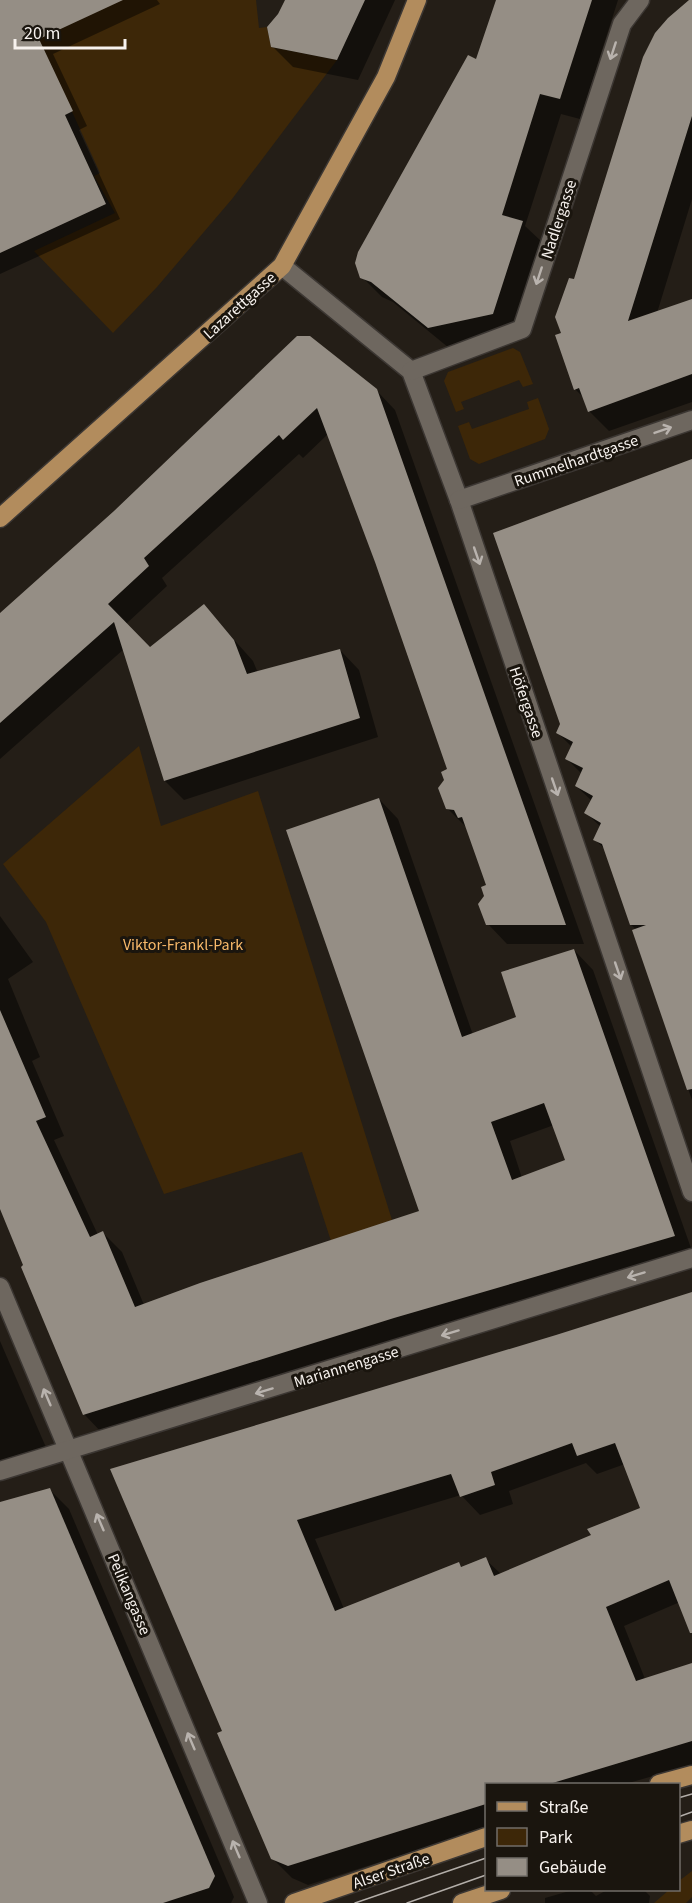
<svg xmlns="http://www.w3.org/2000/svg" width="692" height="1903" viewBox="0 0 692 1903" font-family="'Source Sans 3',sans-serif">
	<rect width="100%" height="100%" fill="#241e17"/>
	<g fill="#3d2708">
		<path d="M 21,0 L 256,0 L 259,28 L 267,27 L 271,47 L 337,60 L 232,199 L 157,287 L 113,333 L 34,251 L 115,213 L 94,176 L 100,173 Z"/>
		<path d="M 513,348 L 520,352 L 533,384 L 523,387 L 519,380 L 461,402 L 464,409 L 456,412 L 444,381 L 448,372 Z"/>
		<path d="M 538,398 L 549,429 L 545,439 L 479,464 L 470,459 L 458,426 L 469,422 L 472,429 L 529,409 L 527,402 Z"/>
		<path d="M 139,746 L 161,826 L 258,791 L 392,1220 L 331,1241 L 302,1152 L 164,1194 L 46,922 L 3,864 Z"/>
		<path d="M 692,1871 L 692,1897 L 686,1903 L 654,1903 L 669,1890 L 678,1890 L 679,1881 Z"/>
	</g>
	<g fill="#0007" fill-rule="evenodd">
		<path d="M 0,0 L 157,0 L 160,4 L 53,54 L 87,126 L 79,130 L 120,219 L 0,274 Z"/>
		<path d="M 286,0 L 395,0 L 358,80 L 293,67 L 272,46 L 279,15 Z"/>
		<path d="M 497,0 L 618,0 L 580,119 L 561,114 L 525,226 L 542,242 L 513,334 L 449,348 L 393,302 L 382,297 L 362,277 L 476,61 Z"/>
		<path d="M 692,1 L 692,199 L 657,313 L 692,300 L 692,402 L 609,431 L 589,411 L 584,398 L 575,389 L 562,334 L 575,281 Z"/>
		<path d="M 298,337 L 376,390 L 395,410 L 584,944 L 507,944 L 488,924 L 486,896 L 488,886 L 467,828 L 448,809 L 446,781 L 449,770 L 376,562 L 328,434 L 303,458 L 299,454 L 162,578 L 167,586 L 126,624 L 150,649 L 204,606 L 253,661 L 258,673 L 340,650 L 359,670 L 378,737 L 184,800 L 165,781 L 124,649 L 0,759 L 0,615 L 115,512 Z"/>
		<path d="M 692,461 L 692,1100 L 634,931 L 637,930 L 631,925 L 606,850 L 595,840 L 601,827 L 586,813 L 592,801 L 576,786 L 582,774 L 567,759 L 572,747 L 558,733 Z"/>
		<path d="M 379,799 L 398,819 L 473,1035 L 518,1018 L 574,950 L 593,970 L 692,1251 L 103,1434 L 84,1414 L 0,1205 L 0,916 L 33,962 L 8,979 L 40,1057 L 32,1061 L 64,1136 L 54,1140 L 98,1235 L 103,1233 L 122,1252 L 144,1305 L 421,1212 ZM 554,1125 L 567,1161 L 522,1178 L 510,1141 Z"/>
		<path d="M 692,1293 L 692,1633 L 680,1602 L 624,1626 L 645,1679 L 692,1664 L 692,1765 L 625,1784 L 486,1784 L 486,1828 L 308,1885 L 292,1878 L 272,1858 L 224,1732 L 112,1470 L 557,1336 ZM 586,1463 L 597,1474 L 625,1464 L 642,1509 L 593,1536 L 501,1574 L 485,1559 L 463,1568 L 458,1564 L 344,1609 L 315,1539 L 461,1495 L 480,1515 L 513,1504 L 509,1491 Z"/>
		<path d="M 0,1341 L 48,1452 L 0,1465 Z"/>
		<path d="M 49,1489 L 69,1509 L 234,1897 L 231,1903 L 0,1903 L 0,1504 Z"/>
		<path d="M 573,1890 L 590,1890 L 596,1896 L 607,1890 L 644,1890 L 650,1896 L 649,1903 L 545,1903 L 545,1898 Z"/>
	</g>
	<g fill="#958e85" fill-rule="evenodd">
		<path d="M 0,0 L 123,0 L 39,39 L 73,111 L 65,115 L 106,204 L 0,253 Z"/>
		<path d="M 285,0 L 365,0 L 337,60 L 271,47 L 267,27 L 278,14 Z"/>
		<path d="M 496,0 L 592,0 L 560,99 L 540,94 L 502,215 L 523,221 L 493,314 L 428,328 L 371,282 L 360,278 L 355,263 L 358,252 L 468,55 L 476,59 Z"/>
		<path d="M 689,0 L 692,0 L 692,116 L 628,321 L 692,299 L 692,374 L 588,412 L 579,388 L 574,390 L 555,335 L 561,333 L 555,317 L 569,278 L 574,279 L 643,57 L 655,33 L 668,18 Z"/>
		<path d="M 297,336 L 310,336 L 377,389 L 566,925 L 486,925 L 478,904 L 484,896 L 481,887 L 486,885 L 462,817 L 458,818 L 454,810 L 446,809 L 438,788 L 444,780 L 441,772 L 447,769 L 375,562 L 317,408 L 283,440 L 279,435 L 144,558 L 149,566 L 108,604 L 150,647 L 204,604 L 234,640 L 247,674 L 340,649 L 360,718 L 164,781 L 114,622 L 0,723 L 0,613 L 114,511 Z"/>
		<path d="M 692,459 L 692,1089 L 687,1090 L 632,930 L 646,925 L 630,925 L 602,844 L 593,840 L 601,823 L 584,813 L 593,796 L 575,786 L 583,768 L 565,759 L 573,742 L 556,733 L 560,724 L 493,533 Z"/>
		<path d="M 379,798 L 462,1037 L 516,1017 L 501,972 L 574,949 L 675,1236 L 394,1318 L 83,1415 L 21,1267 L 23,1265 L 0,1209 L 0,1010 L 46,1117 L 36,1121 L 90,1237 L 103,1231 L 135,1307 L 200,1283 L 419,1211 L 286,830 ZM 544,1103 L 565,1160 L 512,1180 L 491,1122 Z"/>
		<path d="M 692,1292 L 692,1633 L 690,1633 L 669,1580 L 606,1607 L 636,1681 L 692,1663 L 692,1741 L 546,1785 L 486,1785 L 486,1804 L 288,1866 L 271,1859 L 217,1733 L 222,1731 L 110,1469 L 556,1335 ZM 572,1443 L 577,1456 L 615,1443 L 640,1508 L 587,1529 L 591,1535 L 494,1576 L 486,1557 L 461,1567 L 459,1562 L 335,1611 L 297,1520 L 451,1474 L 460,1497 L 495,1485 L 491,1472 Z"/>
		<path d="M 50,1488 L 215,1876 L 209,1888 L 163,1903 L 0,1903 L 0,1502 Z"/>
	</g>
	<g fill="none" stroke-linecap="round" stroke-linejoin="round">
		<g stroke="#3c3733" stroke-width="21">
			<g id="minor">
				<path d="M 282,266 L 411,371 L 459,500 L 692,1192"/>
				<path d="M 411,371 L 522,329 L 622,24 L 640,0"/>
				<path d="M 459,500 L 692,420"/>
				<path d="M 0,1287 L 258,1903"/>
				<path d="M 0,1471 L 692,1258"/>
			</g>
		</g>
		<g stroke="#3c3733" stroke-width="21">
			<g id="major">
				<path d="M 0,518 L 282,266 L 386,77 L 417,0"/>
				<path d="M 659,1784 L 692,1775"/>
				<path d="M 678,1834 L 692,1830"/>
				<path d="M 294,1903 L 486,1837"/>
				<path d="M 462,1903 L 501,1890"/>
			</g>
		</g>
		<use href="#minor" stroke="#6e675f" stroke-width="18"/>
		<use href="#major" stroke="#b28c5d" stroke-width="18"/>
		<g stroke="#b3aea9" stroke-width="1.5">
			<path d="M 678,1798 L 692,1794"/>
			<path d="M 678,1817 L 692,1812"/>
			<path d="M 355,1903 L 486,1858"/>
			<path d="M 407,1903 L 486,1875"/>
		</g>
	</g>
	<defs><path id="oneway-shaft" d="M-6 0H5M1.5-3L5.5 0L1.5 3" fill="none" stroke-width="1.6" stroke-linecap="round" stroke-linejoin="round" transform="scale(1.5)"/></defs>
	<g stroke="#b9b3ae">
		<use href="#oneway-shaft" transform="translate(613 51) rotate(108)"/>
		<use href="#oneway-shaft" transform="translate(539 276) rotate(108)"/>
		<use href="#oneway-shaft" transform="translate(663 430) rotate(-19)"/>
		<use href="#oneway-shaft" transform="translate(477 556) rotate(71)"/>
		<use href="#oneway-shaft" transform="translate(555 787) rotate(71)"/>
		<use href="#oneway-shaft" transform="translate(618 971) rotate(71)"/>
		<use href="#oneway-shaft" transform="translate(636 1275) rotate(163)"/>
		<use href="#oneway-shaft" transform="translate(450 1333) rotate(163)"/>
		<use href="#oneway-shaft" transform="translate(264 1391) rotate(163)"/>
		<use href="#oneway-shaft" transform="translate(47 1397) rotate(-113)"/>
		<use href="#oneway-shaft" transform="translate(100 1522) rotate(-113)"/>
		<use href="#oneway-shaft" transform="translate(191 1741) rotate(-113)"/>
		<use href="#oneway-shaft" transform="translate(236 1849) rotate(-113)"/>
	</g>
	<g text-anchor="middle" stroke-width="6" stroke-linejoin="round" paint-order="stroke">
		<g font-size="16" fill="#f7f2ee" stroke="#1a150e">
			<text transform="translate(558 219) rotate(-72)" y="6">Nadlergasse</text>
			<text transform="translate(239 305) rotate(-42)" y="6">Lazarettgasse</text>
			<text transform="translate(576 460) rotate(-19)" y="6">Rummelhardtgasse</text>
			<text transform="translate(527 702) rotate(71)" y="6">Höfergasse</text>
			<text transform="translate(346 1366) rotate(-17)" y="6">Mariannengasse</text>
			<text transform="translate(130 1594) rotate(67)" y="6">Pelikangasse</text>
			<text transform="translate(391 1870) rotate(-19)" y="6">Alser Straße</text>
		</g>
		<g font-size="16" fill="#f8b96a" stroke="#1a150e">
			<text x="183" y="950">Viktor-Frankl-Park</text>
		</g>
	</g>
	<rect x="485" y="1783" width="195" height="108" fill="#1a150e" stroke="#726d68" stroke-width="1.5"/>
	<rect x="497" y="1802" width="30" height="9" fill="#b28c5d" stroke="#726d68" stroke-width="1.5"/>
	<text x="539" y="1813" font-size="18" fill="#f7f2ee">Straße</text>
	<rect x="497" y="1828" width="30" height="18" fill="#3d2708" stroke="#726d68" stroke-width="1.5"/>
	<text x="539" y="1843" font-size="18" fill="#f7f2ee">Park</text>
	<rect x="497" y="1858" width="30" height="18" fill="#958e85" stroke="#726d68" stroke-width="1.5"/>
	<text x="539" y="1873" font-size="18" fill="#f7f2ee">Gebäude</text>
	<path d="M15 39v9h110v-9" fill="none" stroke="#f7f2ee" stroke-width="3"/>
	<text x="24" y="39" font-size="18" fill="#f7f2ee" stroke="#1a150e" stroke-width="4.5" paint-order="stroke">20 m</text>
</svg>
